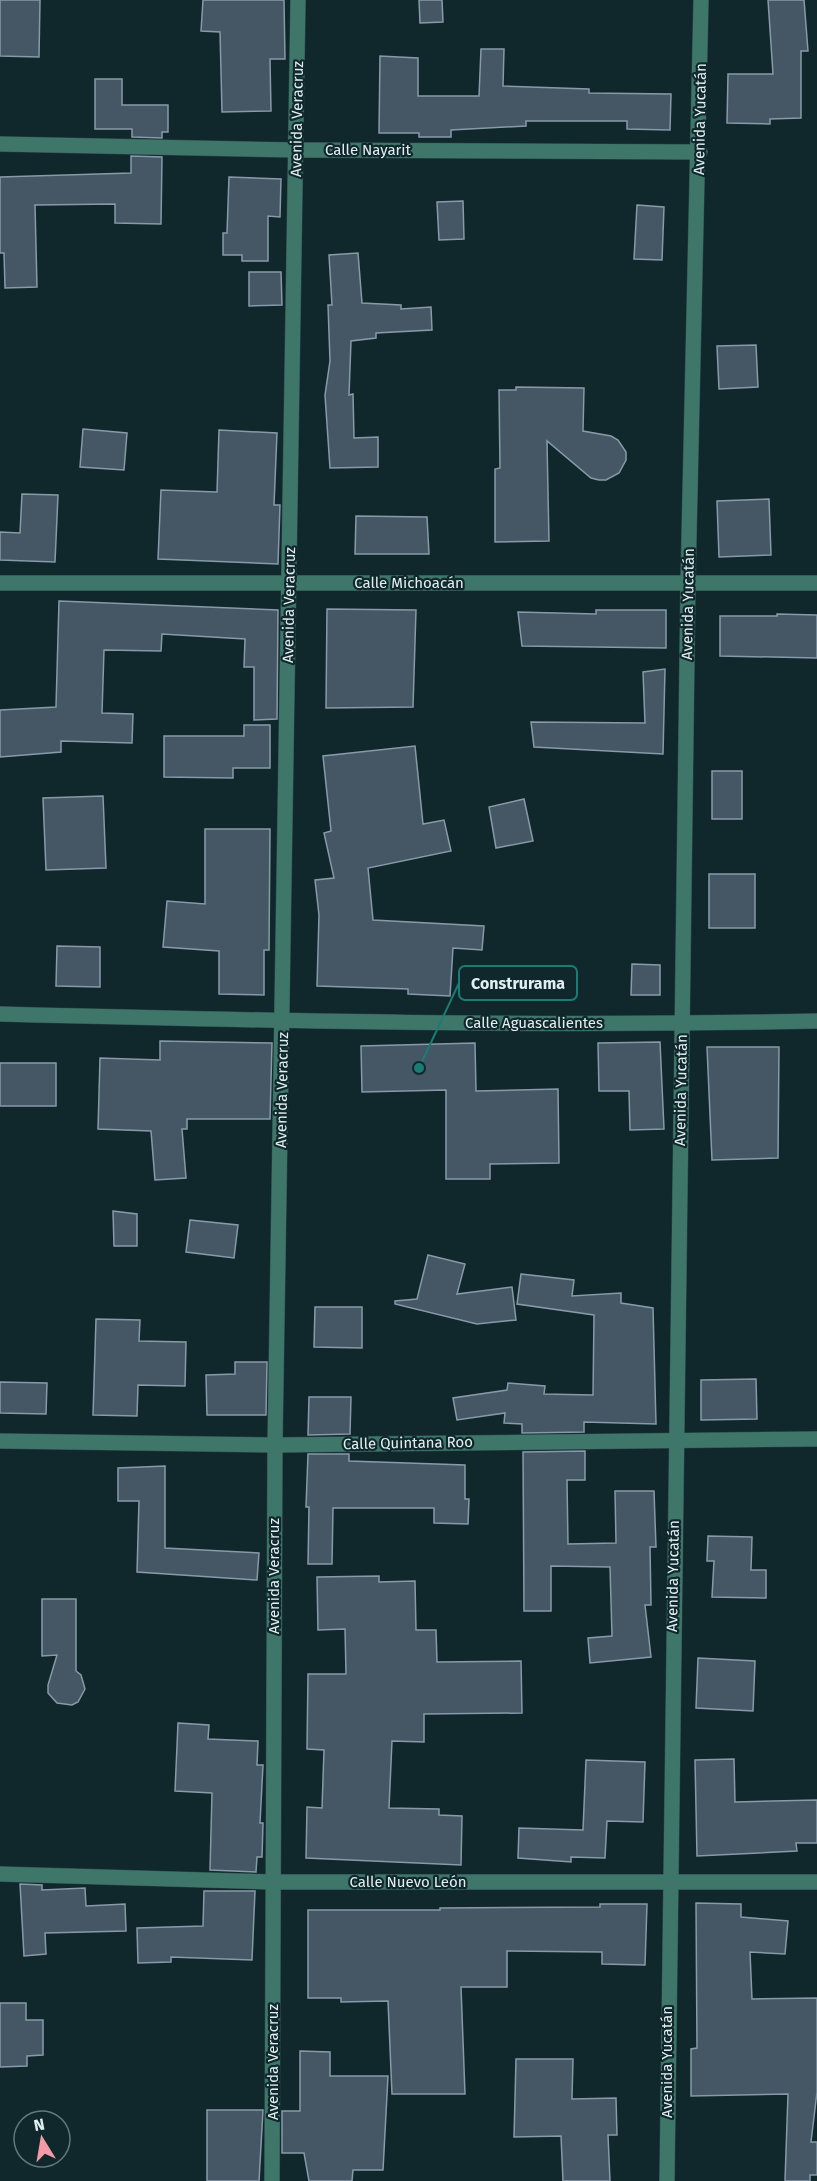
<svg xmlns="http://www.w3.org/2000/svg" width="817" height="2181" viewBox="0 0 817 2181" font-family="'Fira Sans',sans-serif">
	<rect width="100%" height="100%" fill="#10282c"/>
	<g fill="#455664" stroke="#879aa9" stroke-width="1.5">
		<path d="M 0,0 L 40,0 L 39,57 L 0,56 Z"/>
		<path d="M 203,0 L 284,0 L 285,59 L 270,59 L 271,111 L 222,112 L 220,32 L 201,31 Z"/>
		<path d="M 419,0 L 442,0 L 443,22 L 420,23 Z"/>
		<path d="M 768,0 L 804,0 L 808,51 L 801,51 L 801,118 L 770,119 L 770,124 L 727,123 L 728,74 L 773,74 Z"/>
		<path d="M 481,49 L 504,49 L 503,86 L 589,89 L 589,93 L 671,94 L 670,130 L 627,129 L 627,121 L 526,121 L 526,126 L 451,130 L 451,137 L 419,137 L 419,133 L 379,133 L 380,56 L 418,58 L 418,96 L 479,96 Z"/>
		<path d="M 95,79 L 122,79 L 122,105 L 168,105 L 168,132 L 162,132 L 162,138 L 132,137 L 132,129 L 95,129 Z"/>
		<path d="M 131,156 L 162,157 L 161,224 L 115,223 L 115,204 L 35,205 L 37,287 L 5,288 L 4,253 L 0,253 L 0,177 L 131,173 Z"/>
		<path d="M 229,177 L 281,179 L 280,217 L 268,216 L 268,261 L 242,261 L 242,255 L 223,255 L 223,233 L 227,233 Z"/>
		<path d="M 463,201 L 464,239 L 439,240 L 437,202 Z"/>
		<path d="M 637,205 L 664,207 L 662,260 L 634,259 Z"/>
		<path d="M 358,253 L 362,303 L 401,305 L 401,309 L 431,307 L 432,330 L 376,333 L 376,338 L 351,341 L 349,395 L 353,394 L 354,438 L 378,437 L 378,467 L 330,468 L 325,395 L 330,361 L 328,305 L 332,305 L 329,255 Z"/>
		<path d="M 249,272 L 281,272 L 282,305 L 249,306 Z"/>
		<path d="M 756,345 L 758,387 L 719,389 L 717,346 Z"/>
		<path d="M 516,387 L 584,388 L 583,431 L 611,436 L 618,440 L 626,452 L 626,460 L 619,473 L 606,480 L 599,480 L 591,478 L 547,441 L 549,541 L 495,542 L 495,469 L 500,468 L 499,390 L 516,390 Z"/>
		<path d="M 83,429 L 127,433 L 124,470 L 80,467 Z"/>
		<path d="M 219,430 L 277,433 L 274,505 L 280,505 L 278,564 L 158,559 L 161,490 L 217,492 Z"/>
		<path d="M 22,494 L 58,495 L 55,562 L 0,560 L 0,532 L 20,533 Z"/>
		<path d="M 769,499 L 771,555 L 719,557 L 717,501 Z"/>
		<path d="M 356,516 L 427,517 L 429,554 L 355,554 Z"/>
		<path d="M 59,601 L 278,610 L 277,719 L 254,720 L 254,667 L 244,667 L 245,639 L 162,634 L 161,651 L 104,650 L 102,713 L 133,714 L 132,743 L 61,741 L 61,752 L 0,757 L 0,710 L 56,707 Z"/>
		<path d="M 327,609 L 416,610 L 413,707 L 326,708 Z"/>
		<path d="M 596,610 L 666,610 L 666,648 L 522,646 L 518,612 L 596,614 Z"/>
		<path d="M 777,614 L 817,615 L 817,658 L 720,656 L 720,616 L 777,616 Z"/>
		<path d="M 665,669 L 663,754 L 534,747 L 531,722 L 645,723 L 643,672 Z"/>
		<path d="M 244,725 L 270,725 L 270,768 L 233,768 L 233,778 L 164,777 L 164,736 L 244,736 Z"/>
		<path d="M 415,746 L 423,824 L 444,820 L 451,851 L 368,868 L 373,920 L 484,926 L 482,950 L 453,948 L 450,996 L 408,994 L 408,989 L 317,986 L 319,915 L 315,880 L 334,878 L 324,833 L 331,831 L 323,756 Z"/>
		<rect x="712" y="771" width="30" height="48"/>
		<path d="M 103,796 L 106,868 L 46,870 L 43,798 Z"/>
		<path d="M 524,799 L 533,841 L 496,848 L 489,807 Z"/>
		<path d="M 205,829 L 270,829 L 269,950 L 264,950 L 264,995 L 219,994 L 219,951 L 163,947 L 167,901 L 205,904 Z"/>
		<rect x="709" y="874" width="46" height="54"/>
		<path d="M 57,946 L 100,947 L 100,987 L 56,986 Z"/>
		<path d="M 632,964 L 660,965 L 660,995 L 631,995 Z"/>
		<path d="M 160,1041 L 272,1043 L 270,1119 L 187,1119 L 187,1129 L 182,1129 L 186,1178 L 155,1180 L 151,1131 L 98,1129 L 100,1058 L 160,1060 Z"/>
		<path d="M 660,1042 L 664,1129 L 630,1130 L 629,1091 L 599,1091 L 598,1043 Z"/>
		<path d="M 475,1043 L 476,1091 L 558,1089 L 559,1163 L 490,1164 L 490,1179 L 446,1179 L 446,1090 L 362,1092 L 361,1046 Z"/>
		<path d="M 707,1047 L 779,1047 L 778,1158 L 712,1160 Z"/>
		<rect x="0" y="1063" width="56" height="43"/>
		<path d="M 113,1211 L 137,1214 L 137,1246 L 114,1246 Z"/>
		<path d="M 190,1220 L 238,1225 L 234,1258 L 186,1252 Z"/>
		<path d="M 428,1255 L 465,1264 L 457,1294 L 512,1287 L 516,1320 L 477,1324 L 395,1304 L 395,1301 L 417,1299 Z"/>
		<path d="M 521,1274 L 574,1280 L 572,1296 L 621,1293 L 621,1303 L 653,1308 L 656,1424 L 584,1422 L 584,1432 L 522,1433 L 522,1424 L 504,1423 L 505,1413 L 457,1420 L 453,1398 L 507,1390 L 508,1383 L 545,1386 L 544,1394 L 593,1395 L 594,1315 L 517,1304 Z"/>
		<path d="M 315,1307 L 362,1307 L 362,1348 L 314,1347 Z"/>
		<path d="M 96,1319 L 140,1320 L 139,1341 L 186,1342 L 185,1386 L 138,1385 L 137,1416 L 93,1415 Z"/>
		<path d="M 235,1362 L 267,1362 L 266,1415 L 207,1415 L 206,1375 L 235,1374 Z"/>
		<path d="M 756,1379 L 757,1419 L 701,1420 L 701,1380 Z"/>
		<path d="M 0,1382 L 47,1383 L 46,1414 L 0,1413 Z"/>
		<path d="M 309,1397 L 351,1397 L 350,1434 L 308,1435 Z"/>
		<path d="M 585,1451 L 585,1480 L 567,1480 L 568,1544 L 616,1543 L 615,1491 L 654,1491 L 656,1547 L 650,1547 L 651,1605 L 645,1605 L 651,1657 L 590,1663 L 588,1638 L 612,1636 L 610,1567 L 551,1566 L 551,1611 L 524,1611 L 523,1452 Z"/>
		<path d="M 308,1454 L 349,1454 L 349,1461 L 465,1465 L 465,1499 L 469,1499 L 468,1524 L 434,1523 L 434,1508 L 333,1508 L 332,1564 L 308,1564 L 309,1507 L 306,1507 Z"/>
		<path d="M 165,1466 L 165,1548 L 259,1553 L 257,1580 L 137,1572 L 139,1501 L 118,1501 L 118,1468 Z"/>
		<path d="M 708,1536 L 752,1537 L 751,1570 L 766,1570 L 766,1598 L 712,1597 L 714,1561 L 707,1561 Z"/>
		<path d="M 379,1576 L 379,1582 L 415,1581 L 416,1630 L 436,1630 L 437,1662 L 521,1661 L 522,1713 L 424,1714 L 424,1742 L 392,1741 L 389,1808 L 439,1809 L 439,1815 L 462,1816 L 461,1865 L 306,1858 L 307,1807 L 322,1808 L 324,1750 L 307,1749 L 308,1674 L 346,1674 L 345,1629 L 318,1630 L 317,1577 Z"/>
		<path d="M 42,1599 L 76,1599 L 76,1671 L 81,1675 L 85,1689 L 78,1702 L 72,1705 L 57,1703 L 48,1693 L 48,1685 L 57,1655 L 42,1656 Z"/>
		<path d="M 698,1658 L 755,1661 L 753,1711 L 696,1708 Z"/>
		<path d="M 178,1723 L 209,1725 L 208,1739 L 258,1741 L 257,1765 L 263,1765 L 260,1823 L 263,1823 L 262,1857 L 257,1857 L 256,1872 L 210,1870 L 212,1793 L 175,1791 Z"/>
		<path d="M 734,1759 L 735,1802 L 817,1800 L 817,1843 L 796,1843 L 797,1851 L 697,1856 L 695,1760 Z"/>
		<path d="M 586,1760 L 645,1762 L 643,1822 L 607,1821 L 605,1858 L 571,1857 L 571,1862 L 518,1858 L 519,1828 L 583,1830 Z"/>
		<path d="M 20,1884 L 42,1885 L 42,1890 L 85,1888 L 86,1906 L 125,1904 L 126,1931 L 45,1933 L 46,1954 L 24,1956 Z"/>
		<path d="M 204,1891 L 255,1891 L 252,1960 L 171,1957 L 171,1962 L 138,1963 L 137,1928 L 203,1926 Z"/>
		<path d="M 696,1903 L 741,1904 L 741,1917 L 788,1921 L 785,1954 L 750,1952 L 752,1999 L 817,1998 L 817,2092 L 811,2142 L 817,2142 L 817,2175 L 810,2175 L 810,2181 L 785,2181 L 788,2094 L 691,2096 L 691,2049 L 697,2048 Z"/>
		<path d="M 600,1904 L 647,1904 L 645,1965 L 602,1964 L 602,1952 L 507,1951 L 507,1987 L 461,1987 L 465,2094 L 392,2094 L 388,2001 L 341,2002 L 341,1998 L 308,1998 L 308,1910 L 440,1910 L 440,1908 L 600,1907 Z"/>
		<path d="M 0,2003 L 26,2003 L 26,2020 L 43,2020 L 43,2055 L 27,2056 L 27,2066 L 0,2067 Z"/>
		<path d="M 300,2051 L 330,2052 L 330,2076 L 388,2076 L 383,2170 L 353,2170 L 352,2181 L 309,2181 L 304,2153 L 282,2153 L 282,2111 L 300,2111 Z"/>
		<path d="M 516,2059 L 573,2059 L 572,2099 L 616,2098 L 617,2135 L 608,2135 L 610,2181 L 563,2181 L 561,2136 L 514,2137 Z"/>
		<path d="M 207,2110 L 263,2110 L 259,2181 L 207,2181 Z"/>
	</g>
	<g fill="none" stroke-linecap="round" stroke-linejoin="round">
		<g stroke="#2d4448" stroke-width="16">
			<g id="street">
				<path d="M 0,144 L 297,150 L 700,152"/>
				<path d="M 0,583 L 817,583"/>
				<path d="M 0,1014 C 272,1021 545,1027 817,1021"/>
				<path d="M 0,1441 L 275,1445 L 817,1439"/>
				<path d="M 0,1874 L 274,1882 L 817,1882"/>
				<path d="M 272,2181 L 275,1445 L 298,0"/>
				<path d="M 667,2181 L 688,582 L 701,0"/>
			</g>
		</g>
		<use href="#street" stroke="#3e766a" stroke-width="15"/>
	</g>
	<g text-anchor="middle" stroke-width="4.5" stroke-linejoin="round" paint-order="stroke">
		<g font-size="15" fill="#e1eff2" stroke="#10282c">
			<text transform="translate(297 119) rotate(-89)" y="5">Avenida Veracruz</text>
			<text transform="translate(700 119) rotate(-89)" y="5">Avenida Yucatán</text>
			<text x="368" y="155">Calle Nayarit</text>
			<text x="409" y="588">Calle Michoacán</text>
			<text transform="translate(688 604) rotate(-89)" y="5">Avenida Yucatán</text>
			<text transform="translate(289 605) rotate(-89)" y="5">Avenida Veracruz</text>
			<text x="534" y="1028">Calle Aguascalientes</text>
			<text transform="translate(282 1090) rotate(-89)" y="5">Avenida Veracruz</text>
			<text transform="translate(681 1090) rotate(-89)" y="5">Avenida Yucatán</text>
			<text transform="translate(408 1443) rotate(-1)" y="5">Calle Quintana Roo</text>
			<text transform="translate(274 1576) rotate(-90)" y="5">Avenida Veracruz</text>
			<text transform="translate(673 1576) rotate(-89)" y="5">Avenida Yucatán</text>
			<text x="408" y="1887">Calle Nuevo León</text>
			<text transform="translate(273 2062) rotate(-90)" y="5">Avenida Veracruz</text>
			<text transform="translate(667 2062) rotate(-90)" y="5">Avenida Yucatán</text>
		</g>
	</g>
	<path fill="none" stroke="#1a7c75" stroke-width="2" d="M419 1068L459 983"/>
	<circle fill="#1a7c75" stroke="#10282c" stroke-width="2" cx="419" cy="1068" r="6"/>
	<rect fill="#10282c" stroke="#1a7c75" stroke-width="2" x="459" y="966" width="118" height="34" rx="6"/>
	<g font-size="16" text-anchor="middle" font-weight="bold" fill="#e1eff2">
		<text x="518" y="989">Construrama</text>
	</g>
	<g transform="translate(42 2139) rotate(349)"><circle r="28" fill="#10282c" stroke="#64787b" stroke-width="1.5"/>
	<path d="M0-4.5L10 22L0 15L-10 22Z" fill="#f39aa9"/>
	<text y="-9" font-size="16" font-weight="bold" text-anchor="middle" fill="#e1eff2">N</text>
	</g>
</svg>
